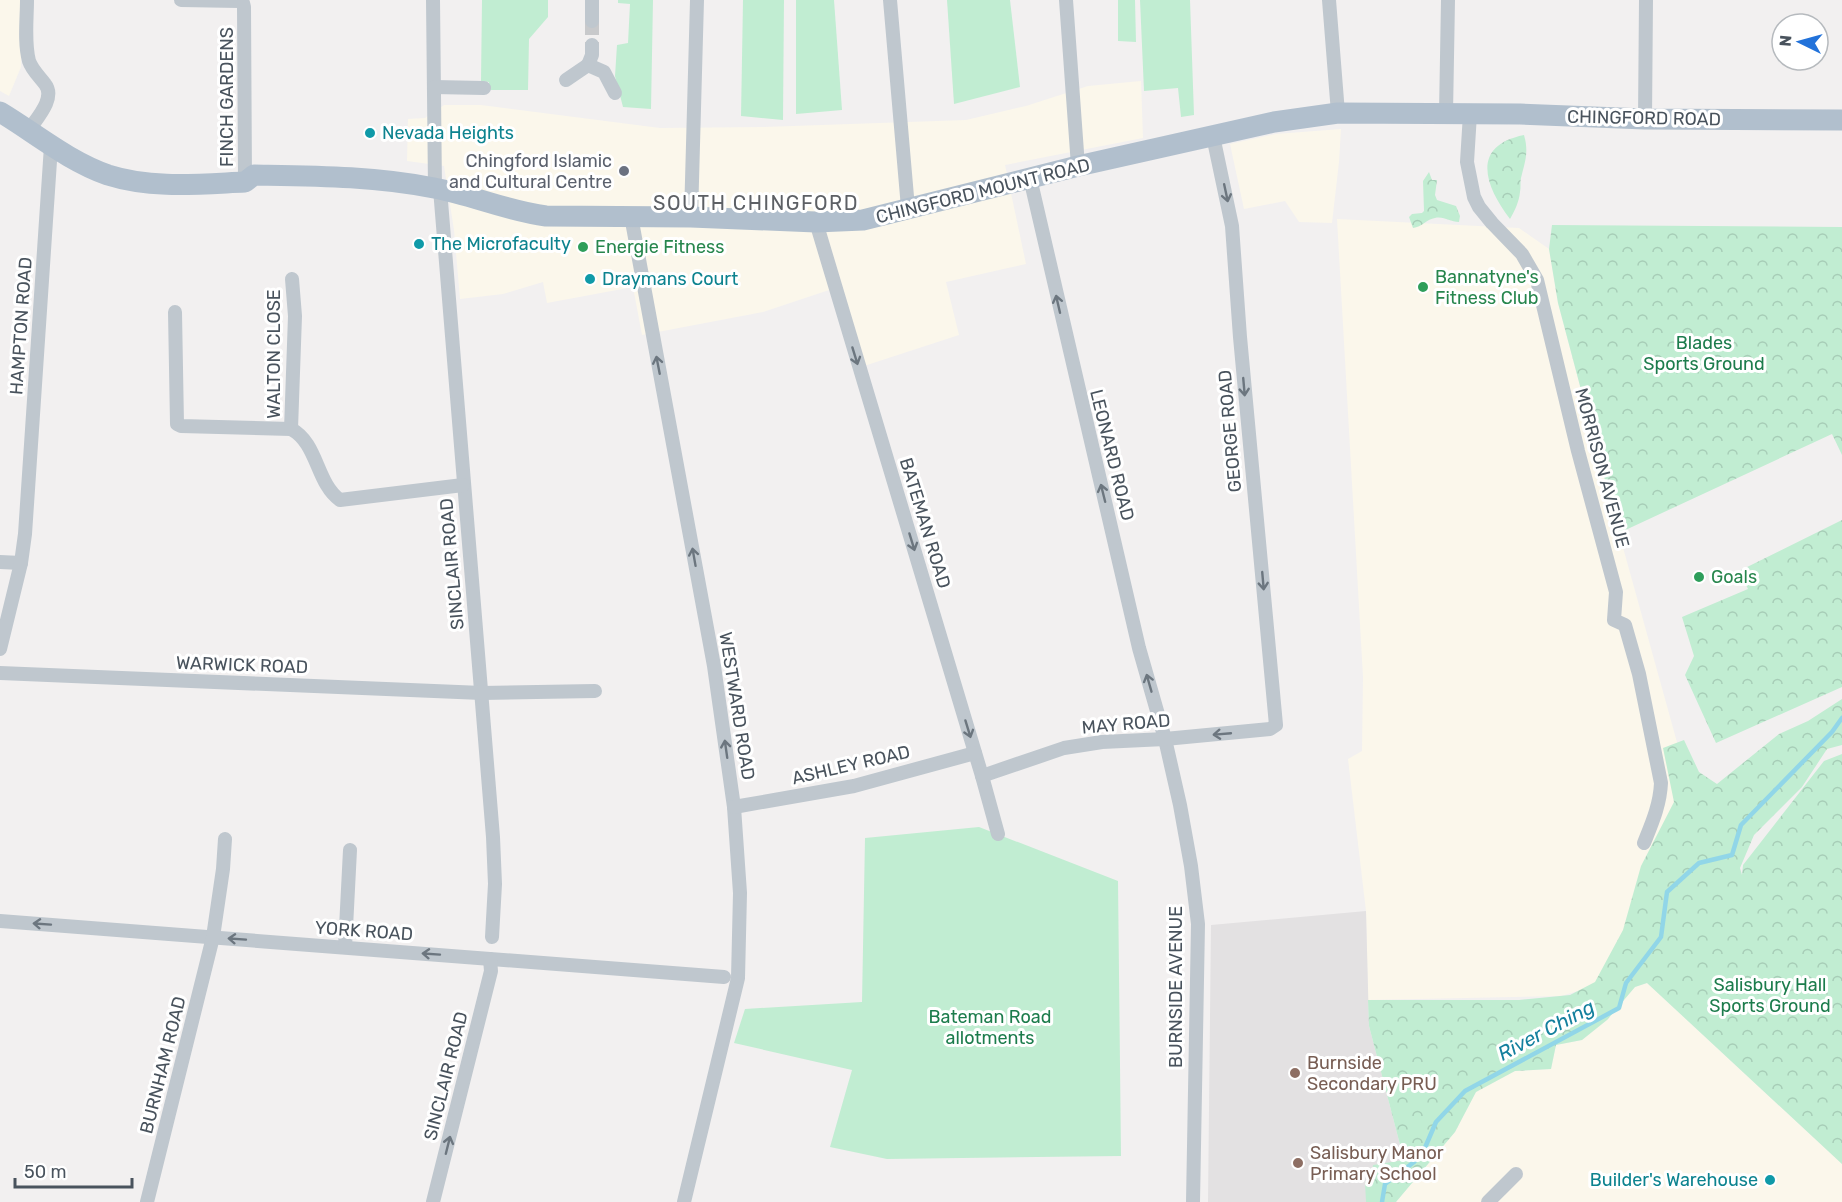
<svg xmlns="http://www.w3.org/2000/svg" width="1842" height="1202" viewBox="0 0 1842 1202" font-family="Rubik,sans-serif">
	<defs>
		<pattern id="forest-crowns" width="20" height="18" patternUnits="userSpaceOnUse" patternTransform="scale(1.5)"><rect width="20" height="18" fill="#c1edd2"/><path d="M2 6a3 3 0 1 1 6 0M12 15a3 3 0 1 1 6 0" fill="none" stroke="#a7cdb7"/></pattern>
	</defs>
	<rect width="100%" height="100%" fill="#f2f0f0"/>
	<g fill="#fbf7eb">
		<path d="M 0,0 L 22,0 L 21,67 L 9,96 L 0,91 Z"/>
		<path d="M 1141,81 L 1143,138 L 1005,165 L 1026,264 L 946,282 L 959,335 L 864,366 L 829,290 L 763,312 L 642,335 L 633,287 L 547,303 L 543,282 L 503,294 L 460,299 L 454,230 L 444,166 L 407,161 L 408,119 L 425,118 L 444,105 L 481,105 L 660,128 L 764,127 L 966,120 L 1026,106 L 1088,86 Z"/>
		<path d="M 1341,129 L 1339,162 L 1332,223 L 1299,222 L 1285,201 L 1244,209 L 1230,144 L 1276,134 Z"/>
		<path d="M 1337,219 L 1519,228 L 1549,249 L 1558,303 L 1619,533 L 1698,818 L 1598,985 L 1561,996 L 1368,1000 L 1366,911 L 1348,759 L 1362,751 L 1363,677 Z"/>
		<path d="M 1647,983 L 1842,1164 L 1842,1202 L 1396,1202 L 1455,1132 L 1476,1092 L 1515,1071 L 1551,1069 L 1556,1045 L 1582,1040 L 1607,1020 L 1635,987 Z"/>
	</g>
	<path fill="#e3e1e2" d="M 1366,911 L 1369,1026 L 1404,1160 L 1386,1202 L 1208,1202 L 1211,925 Z"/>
	<g fill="url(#forest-crowns)">
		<path d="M 1524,135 C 1529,152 1525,162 1521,178 C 1520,182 1521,187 1520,192 C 1519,202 1515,210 1510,219 C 1485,186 1470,146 1524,135 Z"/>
		<path d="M 1429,172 L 1432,180 L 1437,180 L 1435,195 L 1437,200 L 1456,206 L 1460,216 L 1459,222 C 1450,222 1444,216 1435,218 C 1427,219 1422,227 1413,228 L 1409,217 L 1412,214 L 1422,213 L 1424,211 L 1423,181 Z"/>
		<path d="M 1552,225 L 1842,227 L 1842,455 L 1832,434 L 1619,533 L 1558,303 L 1549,249 Z"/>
		<path d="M 1842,520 L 1842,687 L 1716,743 L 1685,675 L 1694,656 L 1682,617 L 1748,589 L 1739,571 Z"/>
		<path d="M 1842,699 L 1842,745 L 1827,749 L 1802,787 L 1754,835 L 1740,868 L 1742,875 L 1743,865 L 1824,761 L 1842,754 L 1842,1164 L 1647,983 L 1635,987 L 1607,1020 L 1582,1040 L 1556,1045 L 1551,1069 L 1515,1071 L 1476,1092 L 1455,1132 L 1396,1202 L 1366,1202 L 1365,1182 L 1371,1182 L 1373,1165 L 1404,1160 L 1369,1026 L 1368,1000 L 1519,1000 L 1570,995 L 1595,982 L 1623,930 L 1641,866 L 1674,802 L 1663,748 L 1684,740 L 1699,772 L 1717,784 L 1779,734 L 1808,721 Z"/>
	</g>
	<g fill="#c1edd2">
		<path d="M 482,0 L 548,0 L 548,17 L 529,39 L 528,90 L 489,90 L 489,82 L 481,81 Z"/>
		<path d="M 618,0 L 653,0 L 651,109 L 623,107 L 615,76 L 617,45 L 628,43 L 630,4 L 618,3 Z"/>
		<path d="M 743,0 L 784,0 L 783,120 L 741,116 Z"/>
		<path d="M 796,0 L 834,0 L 842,110 L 796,114 Z"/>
		<path d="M 947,0 L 1010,0 L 1020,87 L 954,104 Z"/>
		<path d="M 1118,0 L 1135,0 L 1136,42 L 1118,41 Z"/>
		<path d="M 1140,0 L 1190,0 L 1194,115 L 1181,117 L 1178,88 L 1144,91 Z"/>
		<path d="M 979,827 L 1118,881 L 1121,1156 L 887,1159 L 830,1147 L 852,1070 L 734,1043 L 745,1009 L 862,1002 L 865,838 Z"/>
	</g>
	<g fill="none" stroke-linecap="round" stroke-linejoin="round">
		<path stroke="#91d6e8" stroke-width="4.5" d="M 1382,1202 L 1385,1184 L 1414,1162 L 1424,1150 L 1436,1122 L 1465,1091 L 1619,1008 L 1626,983 L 1661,937 L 1667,892 L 1699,863 L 1732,855 L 1741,825 L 1832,732 L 1842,718"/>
		<path stroke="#c8c9cb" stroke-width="14" stroke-dasharray="14 7" stroke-linecap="butt" d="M 592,21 L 592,45"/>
		<g stroke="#bfc7ce" stroke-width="14">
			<path d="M 27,0 C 27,19 24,42 29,61 C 32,70 40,77 45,84 C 56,98 37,118 29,130"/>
			<path d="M 181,0 L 239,1 L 243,3 L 244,7 L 245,182"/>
			<path d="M 433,0 L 435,188"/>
			<path d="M 890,0 L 908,208"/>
			<path d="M 1066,0 L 1078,166"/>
			<path d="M 1329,0 L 1338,113"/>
			<path d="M 592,21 L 592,0"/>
			<path d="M 592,45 L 592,55 L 588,65 L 604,72 L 615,93"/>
			<path d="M 566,80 L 588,65"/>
			<path d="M 434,87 L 484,88"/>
			<path d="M 1446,114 L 1448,0"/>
			<path d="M 1470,114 L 1467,162 L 1474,197 L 1479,207 L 1492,223 L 1522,254 L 1537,280 L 1578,451 L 1616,592 L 1614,620 L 1625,625 L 1639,674 L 1661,783 C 1660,805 1652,823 1644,843"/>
			<path d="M 1645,119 L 1646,0"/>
			<path d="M 1030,178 L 1139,648 L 1165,739 L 1180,805 L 1191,866 L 1198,924 L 1193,1202"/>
			<path d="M 440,189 L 493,837 L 495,884 L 492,937"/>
			<path d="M 631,216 L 714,666 L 734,807 L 740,893 L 738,978 L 684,1202"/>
			<path d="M 691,217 L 697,0"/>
			<path d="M 816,222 L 982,776 L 998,834"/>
			<path d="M 175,312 L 177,424 L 181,426 L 291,429 C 318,443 316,483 340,500 L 463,485"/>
			<path d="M 291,429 L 295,316 L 292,279"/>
			<path d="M 0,562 L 21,563"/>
			<path d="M 0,649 L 21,563 L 25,534 L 51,146"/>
			<path d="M 0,673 L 482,693 L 595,691"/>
			<path d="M 982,776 L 1064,748 L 1102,742 L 1165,739 L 1270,729 L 1276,725 L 1240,337 L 1232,226 L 1213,136"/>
			<path d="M 734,807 L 854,786 L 975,753"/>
			<path d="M 0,921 L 724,977"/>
			<path d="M 345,947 L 350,850"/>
			<path d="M 147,1202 L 213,937 L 223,869 L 225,839"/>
			<path d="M 433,1202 L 491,971 L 490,959"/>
			<path d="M 1488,1202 L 1516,1174"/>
		</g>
		<path stroke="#b1bfcd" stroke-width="21" d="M 0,112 C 35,133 68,161 108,175 C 152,189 199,184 245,182 L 254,175 C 314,176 374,176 434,188 C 472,195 507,211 546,216 L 691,217 L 816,222 L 863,220 L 1078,166 L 1274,122 L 1338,113 L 1520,114 L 1645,119 L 1842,120"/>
	</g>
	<defs><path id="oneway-shaft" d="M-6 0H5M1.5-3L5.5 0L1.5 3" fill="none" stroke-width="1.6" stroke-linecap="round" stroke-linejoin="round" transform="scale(1.5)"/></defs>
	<g stroke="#6c767f">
		<use href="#oneway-shaft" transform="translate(1226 193) rotate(78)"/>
		<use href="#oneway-shaft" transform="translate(1058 304) rotate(-103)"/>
		<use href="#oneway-shaft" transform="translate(855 356) rotate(73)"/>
		<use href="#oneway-shaft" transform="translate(658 365) rotate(-101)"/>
		<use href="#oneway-shaft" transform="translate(1244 387) rotate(85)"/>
		<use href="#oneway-shaft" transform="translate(1103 493) rotate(-104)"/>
		<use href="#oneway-shaft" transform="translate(912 542) rotate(73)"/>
		<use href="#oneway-shaft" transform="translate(694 557) rotate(-100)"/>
		<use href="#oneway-shaft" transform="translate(1263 581) rotate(85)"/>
		<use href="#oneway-shaft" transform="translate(1149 683) rotate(-106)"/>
		<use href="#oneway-shaft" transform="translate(968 729) rotate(73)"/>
		<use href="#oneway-shaft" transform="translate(1222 734) rotate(175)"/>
		<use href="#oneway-shaft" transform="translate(726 749) rotate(-98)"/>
		<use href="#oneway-shaft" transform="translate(42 924) rotate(-176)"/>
		<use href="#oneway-shaft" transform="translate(237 939) rotate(-176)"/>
		<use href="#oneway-shaft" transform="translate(431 954) rotate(-176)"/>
		<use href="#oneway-shaft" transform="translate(448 1145) rotate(-76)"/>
	</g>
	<g fill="#0f9aa8" stroke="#fff" stroke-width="2">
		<circle cx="370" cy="133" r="6"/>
		<circle cx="419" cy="244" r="6"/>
		<circle cx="590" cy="279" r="6"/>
		<circle cx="1770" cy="1180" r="6"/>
	</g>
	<circle fill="#6b7280" stroke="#fff" stroke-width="2" cx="624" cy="171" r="6"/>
	<g fill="#2e9e5b" stroke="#fff" stroke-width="2">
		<circle cx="583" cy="247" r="6"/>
		<circle cx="1423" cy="287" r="6"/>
		<circle cx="1699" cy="577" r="6"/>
	</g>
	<g fill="#8d6e63" stroke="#fff" stroke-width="2">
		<circle cx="1295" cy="1073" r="6"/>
		<circle cx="1298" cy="1163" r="6"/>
	</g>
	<g text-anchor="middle" stroke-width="6" stroke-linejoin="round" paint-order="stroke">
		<g font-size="18" fill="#49535d" stroke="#fff">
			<text transform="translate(227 97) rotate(-90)" y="6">FINCH GARDENS</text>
			<text transform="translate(1644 118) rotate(1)" y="6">CHINGFORD ROAD</text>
			<text transform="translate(983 191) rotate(-14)" y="6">CHINGFORD MOUNT ROAD</text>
			<text transform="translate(21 326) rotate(-86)" y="6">HAMPTON ROAD</text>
			<text transform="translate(274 354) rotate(-90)" y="6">WALTON CLOSE</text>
			<text transform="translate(1230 431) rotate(-95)" y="6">GEORGE ROAD</text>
			<text transform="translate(1112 455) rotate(76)" y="6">LEONARD ROAD</text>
			<text transform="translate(1602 468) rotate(75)" y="6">MORRISON AVENUE</text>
			<text transform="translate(925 523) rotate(73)" y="6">BATEMAN ROAD</text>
			<text transform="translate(452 564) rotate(-95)" y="6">SINCLAIR ROAD</text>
			<text transform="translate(242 665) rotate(2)" y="6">WARWICK ROAD</text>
			<text transform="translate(737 706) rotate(81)" y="6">WESTWARD ROAD</text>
			<text transform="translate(1126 724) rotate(-5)" y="6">MAY ROAD</text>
			<text transform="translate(851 765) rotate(-13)" y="6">ASHLEY ROAD</text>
			<text transform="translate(364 931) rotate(4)" y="6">YORK ROAD</text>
			<text transform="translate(1176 987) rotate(-90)" y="6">BURNSIDE AVENUE</text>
			<text transform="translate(163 1065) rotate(-76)" y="6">BURNHAM ROAD</text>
			<text transform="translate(446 1076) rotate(-76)" y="6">SINCLAIR ROAD</text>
		</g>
		<g font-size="18" fill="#0d838f" stroke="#fff" text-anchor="start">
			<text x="382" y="139">Nevada Heights</text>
			<text x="431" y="250">The Microfaculty</text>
			<text x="602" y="285">Draymans Court</text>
			<text x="1758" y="1186" text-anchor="end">Builder's Warehouse</text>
		</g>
		<g font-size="18" fill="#5b616d" stroke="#fff" text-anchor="end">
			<text x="612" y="167">Chingford Islamic<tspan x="612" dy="21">and Cultural Centre</tspan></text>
		</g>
		<g font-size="18" fill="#27864d" stroke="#fff" text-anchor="start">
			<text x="595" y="253">Energie Fitness</text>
			<text x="1435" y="283">Bannatyne's<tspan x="1435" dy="21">Fitness Club</tspan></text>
			<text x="1711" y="583">Goals</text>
		</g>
		<g font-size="18" fill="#1c7c4c" stroke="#fff">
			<text x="1704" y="349">Blades<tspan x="1704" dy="21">Sports Ground</tspan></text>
			<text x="1770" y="991">Salisbury Hall<tspan x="1770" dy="21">Sports Ground</tspan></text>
			<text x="990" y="1023">Bateman Road<tspan x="990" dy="21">allotments</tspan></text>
		</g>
		<g font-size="18" fill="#785e54" stroke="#fff" text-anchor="start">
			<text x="1307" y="1069">Burnside<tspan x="1307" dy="21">Secondary PRU</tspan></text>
			<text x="1310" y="1159">Salisbury Manor<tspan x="1310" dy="21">Primary School</tspan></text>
		</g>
		<g font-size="20" letter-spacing="1.5" fill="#5d6065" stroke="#fff">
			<text x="756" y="210">SOUTH CHINGFORD</text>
		</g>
		<g font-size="20" font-style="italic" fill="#14809e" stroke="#fff">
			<text transform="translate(1546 1030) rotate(-28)" y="7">River Ching</text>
		</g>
	</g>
	<g transform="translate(1800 42) rotate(275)"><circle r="28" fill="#ffffff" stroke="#b6babe" stroke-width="1.5"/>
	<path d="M0-4.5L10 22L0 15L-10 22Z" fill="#2272da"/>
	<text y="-9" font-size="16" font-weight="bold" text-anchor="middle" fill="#49535d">N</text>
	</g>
	<path d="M15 1178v9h117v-9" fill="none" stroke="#49535d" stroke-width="3"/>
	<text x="24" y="1178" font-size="18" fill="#49535d" stroke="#ffffff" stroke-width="4.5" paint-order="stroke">50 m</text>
</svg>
